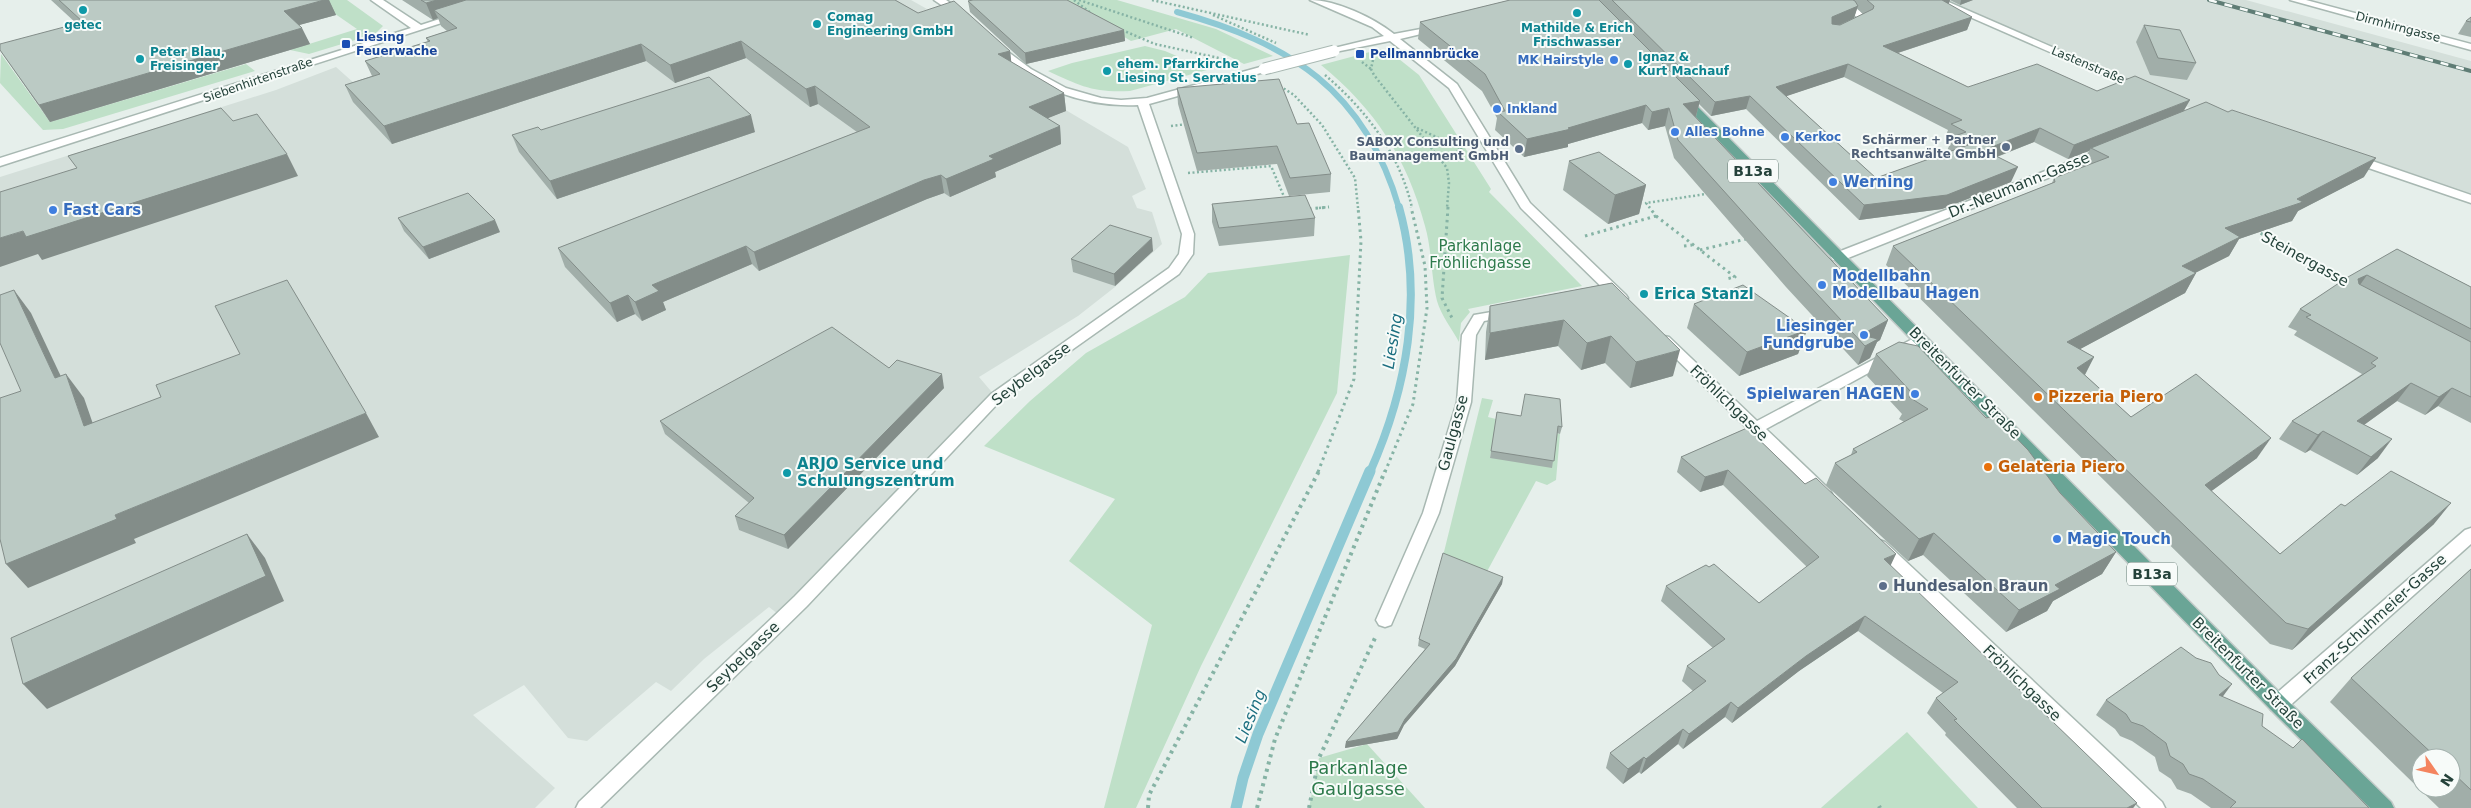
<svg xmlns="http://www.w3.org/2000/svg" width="2471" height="808" viewBox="0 0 2471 808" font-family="'DejaVu Sans',sans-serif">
	<rect width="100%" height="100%" fill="#e6efeb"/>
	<g fill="#d4dfda">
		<path d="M 760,0 L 911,0 L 927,9 L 918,13 L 980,59 L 1128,147 L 1146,189 L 1132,196 L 1137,208 L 1152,212 L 1162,244 L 1115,287 L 1078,316 L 979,377 L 996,397 L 783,618 L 769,607 L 704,659 L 671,691 L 656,682 L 587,741 L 568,738 L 524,685 L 473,715 L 555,788 L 535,808 L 0,808 L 0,177 L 276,90 L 336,67 L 364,92 Z"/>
		<path d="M 1936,0 L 2246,0 L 2471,61 L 2471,199 L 2195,110 Z"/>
	</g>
	<g fill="#bfe0c8">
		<path d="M 315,0 L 347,0 L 383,26 L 375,34 L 309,54 L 290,50 L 357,29 Z"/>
		<path d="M 1063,0 L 1117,0 L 1216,29 L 1273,56 L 1244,64 L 1176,29 L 1131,41 Z"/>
		<path d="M 1145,46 L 1165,51 L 1179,57 L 1175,67 L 1193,69 L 1195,64 L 1207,64 L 1211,59 L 1229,64 L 1130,91 C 1094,93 1080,86 1048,71 L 1072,63 Z"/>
		<path d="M 1381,49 L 1389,51 L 1419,75 L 1491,189 L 1489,192 L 1582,286 L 1468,309 L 1470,312 L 1461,323 L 1459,342 C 1452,329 1441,315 1437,301 C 1431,277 1432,250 1425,226 C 1407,158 1375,109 1321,65 Z"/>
		<path d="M 1,54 L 50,122 L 246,64 L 255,71 L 63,129 L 43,130 L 0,83 Z"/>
		<path d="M 1350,255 L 1337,393 L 1201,666 L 1136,808 L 1104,808 L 1152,625 L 1069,561 L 1115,499 L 984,446 L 1030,401 L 1086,353 L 1185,297 L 1208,273 Z"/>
		<path d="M 1482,398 L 1493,400 L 1488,417 L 1496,419 L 1490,458 L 1556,433 L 1560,434 L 1556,480 L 1547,485 L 1536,481 L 1484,577 L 1442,560 Z"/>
		<path d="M 1907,732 L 1978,808 L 1821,808 L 1822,807 Z"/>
		<path d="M 1367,744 L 1425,808 L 1309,808 L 1319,758 Z"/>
	</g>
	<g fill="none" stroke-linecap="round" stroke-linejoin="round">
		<path stroke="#8ec9d4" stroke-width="6" d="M 1177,12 C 1290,43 1365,90 1399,208"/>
		<path stroke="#8ec9d4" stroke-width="8" d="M 1370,472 C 1407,389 1424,296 1399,207"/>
		<path stroke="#8ec9d4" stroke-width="11" d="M 1236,808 L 1243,778 L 1258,734 L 1370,471"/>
		<g stroke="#a8b8b2" stroke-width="2">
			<path id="lane" d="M 1829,0 C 1846,0 1857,6 1868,20 L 1856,27 L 1850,27 L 1850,23 L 1858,19 L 1852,12 Z"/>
		</g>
		<g stroke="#a8b8b2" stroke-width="3">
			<g id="street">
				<path d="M 371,0 L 383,0 L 421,25 L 458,13 L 463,16 L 0,166 L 0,158 L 411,28 Z"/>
				<path d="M 934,0 L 946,0 L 968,15 L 959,17 Z"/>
				<path d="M 1310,0 C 1336,0 1374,18 1394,34 L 1442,25 L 1442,29 L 1400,39 L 1457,84 L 1530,203 L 1626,295 L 1628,298 L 1626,301 L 1616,301 L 1521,208 L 1449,88 L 1390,41 L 1330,53 L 1330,49 L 1384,36 L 1372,27 Z"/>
				<path d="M 1931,0 L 1944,0 L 2146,88 L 2141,91 L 2137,90 Z"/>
				<path d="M 2290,0 L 2306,0 L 2471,44 L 2471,50 Z"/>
				<path d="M 996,43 L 1031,69 L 1066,88 L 1101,98 L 1121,100 L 1147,98 L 1264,66 L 1269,69 L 1268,71 L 1149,104 L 1194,234 L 1193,254 L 1179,274 L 1001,400 L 807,606 L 600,808 L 576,808 L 579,802 L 795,596 L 991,394 L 1169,268 L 1179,254 L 1182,234 L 1138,105 C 1087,108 1024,87 991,46 Z"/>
				<path d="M 2104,148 L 2108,150 L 2108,154 L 1843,260 L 1833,260 L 1831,257 L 1833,254 Z"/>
				<path d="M 2352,154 L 2471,195 L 2471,203 L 2348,161 L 2346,158 L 2348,155 Z"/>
				<path d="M 1509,309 L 1514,310 L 1516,313 L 1514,316 L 1484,321 L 1476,335 L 1471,402 L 1439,513 L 1391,625 L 1385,627 L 1379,625 L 1376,620 L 1423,513 L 1457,402 L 1462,335 L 1474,315 Z"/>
				<path d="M 1920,335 L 1927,339 L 1925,342 L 1766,429 L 1830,490 L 1832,494 L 1830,498 L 1818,498 L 1657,340 L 1664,336 L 1669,337 L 1757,421 Z"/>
				<path d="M 2471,528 L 2471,544 L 2285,710 L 2278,712 L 2271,710 L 2269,704 L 2271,698 L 2465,530 Z"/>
				<path d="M 1879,540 L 1885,542 L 2162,802 L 2165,808 L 2141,808 L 1873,550 L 1871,546 L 1873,542 Z"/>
			</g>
		</g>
		<g stroke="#c2cac8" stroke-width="3">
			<path id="primary" d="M 1683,95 L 1687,96 L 2285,698 L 2391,802 L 2394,808 L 2370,808 L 2271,710 L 1679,100 L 1677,98 Z"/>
		</g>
		<g stroke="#86b3a5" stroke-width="2.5" stroke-dasharray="2 2.5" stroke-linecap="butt">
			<path d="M 1074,0 L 1092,14"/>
			<path d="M 1079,0 L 1194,38"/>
			<path d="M 1152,0 L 1310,35"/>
			<path d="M 1213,15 L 1276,43"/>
			<path d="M 1122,30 L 1155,44 L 1228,60"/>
			<path d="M 1373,60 L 1371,69 L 1374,75 L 1447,168 L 1449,183 L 1447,208"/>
			<path d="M 1362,62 L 1371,69"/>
			<path d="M 1325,75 C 1366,110 1400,154 1412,208"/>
			<path d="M 1280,86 L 1294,95 L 1322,125 L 1355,178 L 1358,208"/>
			<path d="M 1171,126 L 1187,124"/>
			<path d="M 1417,128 L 1460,148"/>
			<path d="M 1442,162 L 1467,145"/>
			<path d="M 1188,173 L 1271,166 L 1285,199"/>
			<path d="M 1319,208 L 1329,207"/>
			<path d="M 1650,208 L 1646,203 L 1706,194"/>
		</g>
		<g stroke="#86b3a5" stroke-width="3" stroke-dasharray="2.5 4" stroke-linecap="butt">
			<path d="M 1448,207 L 1442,298 L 1453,320"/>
			<path d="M 1309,209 L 1329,207"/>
			<path d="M 1656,216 L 1735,277 L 1726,279"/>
			<path d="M 2255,230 L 2345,281"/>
			<path d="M 1585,236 L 1656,216 L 1649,207"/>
			<path d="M 1684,246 L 1692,245"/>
			<path d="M 1700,250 L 1746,239"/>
			<path d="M 1318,472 L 1354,379 L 1361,241 L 1358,207"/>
			<path d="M 1385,472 L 1413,404 L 1427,308 L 1425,266 L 1411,207"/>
		</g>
		<g stroke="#86b3a5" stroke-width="4" stroke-dasharray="3 4.5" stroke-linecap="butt">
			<path d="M 1879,806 L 1880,808"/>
			<path d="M 1148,808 L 1149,795 L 1319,471"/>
			<path d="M 1257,808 L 1275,739 L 1385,471"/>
			<path d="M 1309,808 L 1319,758 L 1375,638"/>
		</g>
		<use href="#lane" fill="#fff" fill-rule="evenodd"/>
		<use href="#street" fill="#fff" fill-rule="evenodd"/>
		<use href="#primary" fill="#6aa596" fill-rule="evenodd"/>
		<g stroke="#5f7d75" stroke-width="4">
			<path id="rail" d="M 2209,0 L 2471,71"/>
		</g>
		<use href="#rail" stroke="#f7fbf9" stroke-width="2.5" stroke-dasharray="8" stroke-linecap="butt"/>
		<g stroke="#a8b8b2" stroke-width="13" stroke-linecap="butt">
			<path id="street-bridge" d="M 1264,69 L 1334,51"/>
		</g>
		<use href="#street-bridge" stroke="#fff" stroke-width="11"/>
	</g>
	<g fill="#a1aea9" fill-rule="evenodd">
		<path d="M 51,0 L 329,0 L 336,15 L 299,25 L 310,44 L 50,122 L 0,50 L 77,24 Z"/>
		<path d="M 402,0 L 895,0 L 918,13 L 1010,51 L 1011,62 L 1064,93 L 1066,111 L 1047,118 L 1060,126 L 1061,144 L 995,172 L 996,177 L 950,197 L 944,193 L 927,199 L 759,271 L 752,264 L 663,302 L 666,310 L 642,321 L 635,314 L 617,322 L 565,267 L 558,248 L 857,132 L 818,104 L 810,107 L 746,58 L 675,83 L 646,61 L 392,144 L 353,102 L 345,85 L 372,76 L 365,61 L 428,42 L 426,38 L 447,31 L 441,26 L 438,18 L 433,20 Z"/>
		<path d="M 968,0 L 1067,0 L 1124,30 L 1125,41 L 1026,64 L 970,12 L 968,1 L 970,1 Z"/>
		<path d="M 1510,0 L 1973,0 L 1960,5 L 1950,0 L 1948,4 L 1972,17 L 1967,30 L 1898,53 L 1968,87 L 2097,91 L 2184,111 L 2364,177 L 2298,211 L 2292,221 L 2239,239 L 2229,256 L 2195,273 L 2196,273 L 2185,293 L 2080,349 L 2094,357 L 2085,375 L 2131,417 L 2257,458 L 2211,491 L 2280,554 L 2345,506 L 2434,524 L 2292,650 L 2270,644 L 1886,265 L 1893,246 L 2052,183 L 2054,178 L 2083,167 L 2082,166 L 2089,151 L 2068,159 L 2034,142 L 1997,157 L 2011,182 L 1942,209 L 1859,220 L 1746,109 L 1711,116 L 1699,104 L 1696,117 L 1888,320 L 1880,340 L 1877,342 L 1870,358 L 1858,365 L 1786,287 L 1674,158 L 1665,126 L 1648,130 L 1642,123 L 1568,144 L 1568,147 L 1524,157 L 1495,130 L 1497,118 L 1482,91 L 1418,39 L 1420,22 ZM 1857,8 L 1863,14 L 1854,18 ZM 1844,77 L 1948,130 L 1945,138 L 1951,141 L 1947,151 L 1949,152 L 1876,178 L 1786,96 Z"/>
		<path d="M 2471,17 L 2471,37 L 2458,34 L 2466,21 Z"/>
		<path d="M 2144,25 L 2196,63 L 2187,80 L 2150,75 L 2136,42 Z"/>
		<path d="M 1177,88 L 1297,124 L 1331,174 L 1330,192 L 1289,196 L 1277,164 L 1197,171 L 1178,104 Z"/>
		<path d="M 541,130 L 755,132 L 557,199 L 519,152 L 512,135 Z"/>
		<path d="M 1569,161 L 1646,185 L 1639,214 L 1608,224 L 1563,190 Z"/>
		<path d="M 1212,204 L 1315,218 L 1314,236 L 1219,246 L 1212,222 Z"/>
		<path d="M 398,218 L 500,232 L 429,259 L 404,231 Z"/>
		<path d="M 2397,249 L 2471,287 L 2471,423 L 2438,406 L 2425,415 L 2397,401 L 2364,425 L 2378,458 L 2357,475 L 2310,450 L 2305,453 L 2279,439 L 2292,421 L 2362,374 L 2294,335 L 2297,331 L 2288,327 L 2300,309 Z"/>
		<path d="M 1153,251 L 1115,286 L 1073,272 L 1071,259 Z"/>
		<path d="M 1612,283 L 1673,376 L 1630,388 L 1605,363 L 1581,370 L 1558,346 L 1485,360 L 1486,332 L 1490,306 Z"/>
		<path d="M 1694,304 L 1807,330 L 1798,354 L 1739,376 L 1687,328 Z"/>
		<path d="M 1876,354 L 2060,493 L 2116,552 L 2102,574 L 2053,601 L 2047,611 L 2006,632 L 1923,555 L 1908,561 L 1826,485 L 1835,463 L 1851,455 L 1853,449 L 1904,422 L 1899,419 L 1902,414 L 1867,376 Z"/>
		<path d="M 889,368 L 944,388 L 788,549 L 739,530 L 735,516 L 749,503 L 665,434 L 660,421 Z"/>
		<path d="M 1497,412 L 1562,427 L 1560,434 L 1557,433 L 1552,468 L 1490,458 Z"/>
		<path d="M 1747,428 L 2137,803 L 2133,808 L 2017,808 L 1945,735 L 1946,733 L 1927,713 L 1936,698 L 1943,693 L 1858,631 L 1799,671 L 1732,723 L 1725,717 L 1683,749 L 1678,744 L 1641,774 L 1639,772 L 1623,784 L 1606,768 L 1610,753 L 1693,691 L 1682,681 L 1687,666 L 1713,648 L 1661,601 L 1666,586 L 1759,603 L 1807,567 L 1723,485 L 1700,492 L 1677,472 L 1681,457 Z"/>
		<path d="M 2471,569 L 2471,808 L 2439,808 L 2330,702 L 2351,678 ZM 2421,758 L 2451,758 L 2451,788 L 2421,788 Z"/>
		<path d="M 1503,577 L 1502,584 L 1455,666 L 1404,725 L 1397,739 L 1345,748 L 1346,742 L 1425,649 L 1418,646 L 1419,639 Z"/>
		<path d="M 2222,697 L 2262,726 L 2369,808 L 2211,808 L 2191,794 L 2177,789 L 2171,779 L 2159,771 L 2155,757 L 2132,741 L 2120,736 L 2115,729 L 2096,715 L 2106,700 Z"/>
	</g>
	<g fill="#838d89">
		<path d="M 324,0 L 329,0 L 336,15 L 292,27 L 284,11 Z"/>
		<path d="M 437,0 L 499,0 L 434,10 L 438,18 L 433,20 L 426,3 Z"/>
		<path d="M 1941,0 L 1950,0 L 1947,9 Z"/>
		<path d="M 1961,0 L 1973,0 L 1960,5 Z"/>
		<path d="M 1858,6 L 1854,18 L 1828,30 L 1832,17 Z"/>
		<path d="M 1972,17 L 1967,30 L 1879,59 L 1883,46 Z"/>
		<path d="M 302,28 L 310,44 L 50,122 L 39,105 Z"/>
		<path d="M 1124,30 L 1125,41 L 1026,64 L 1025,53 Z"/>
		<path d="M 741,41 L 746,58 L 675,83 L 670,65 Z"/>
		<path d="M 641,44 L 646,61 L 392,144 L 384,126 Z"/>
		<path d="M 1010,51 L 1012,68 L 998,54 Z"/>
		<path d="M 1848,64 L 1844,77 L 1772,101 L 1776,87 Z"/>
		<path d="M 815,86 L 818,104 L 810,107 L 806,89 Z"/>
		<path d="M 1064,93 L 1066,111 L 1031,125 L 1029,107 Z"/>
		<path d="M 1750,96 L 1746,109 L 1711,116 L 1715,102 Z"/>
		<path d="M 2190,100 L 2182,114 L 2091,148 L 2089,151 L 2068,159 L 2074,145 Z"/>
		<path d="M 1700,101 L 1695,119 L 1683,104 Z"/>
		<path d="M 1646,105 L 1642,123 L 1568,144 L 1568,147 L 1524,157 L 1527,139 Z"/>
		<path d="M 1669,108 L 1665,126 L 1648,130 L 1652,112 Z"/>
		<path d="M 751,115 L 755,132 L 557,199 L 550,181 Z"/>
		<path d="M 1060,126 L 1061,144 L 995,172 L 996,177 L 950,197 L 946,179 L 989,156 Z"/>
		<path d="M 2040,128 L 2034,142 L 1978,164 L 1984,150 Z"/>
		<path d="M 287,154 L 298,176 L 42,260 L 38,254 L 0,267 L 0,238 Z"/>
		<path d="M 2376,158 L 2364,177 L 2298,211 L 2292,221 L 2239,239 L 2229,256 L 2171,285 L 2182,266 L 2225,228 L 2297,199 Z"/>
		<path d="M 2018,167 L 2011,182 L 1942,209 L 1859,220 L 1864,205 Z"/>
		<path d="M 941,175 L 944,193 L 927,199 L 759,271 L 754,252 L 924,180 Z"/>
		<path d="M 1646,185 L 1639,214 L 1608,224 L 1615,195 Z"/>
		<path d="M 495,220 L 500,232 L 429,259 L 423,247 Z"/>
		<path d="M 1152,238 L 1153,251 L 1115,286 L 1114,274 Z"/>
		<path d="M 746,246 L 752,264 L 663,302 L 666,310 L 642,321 L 635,302 L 652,285 Z"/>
		<path d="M 2196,273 L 2185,293 L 2056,362 L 2067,342 Z"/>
		<path d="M 2367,275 L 2355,292 L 2358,279 Z"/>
		<path d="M 14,290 L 31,313 L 73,402 L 55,378 Z"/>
		<path d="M 628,295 L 635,314 L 617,322 L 610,303 Z"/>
		<path d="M 1564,320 L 1558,346 L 1485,360 L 1490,333 Z"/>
		<path d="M 1888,320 L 1880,340 L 1877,342 L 1870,358 L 1858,365 L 1865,346 L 1861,335 Z"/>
		<path d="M 1807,330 L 1798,354 L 1739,376 L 1747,352 Z"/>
		<path d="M 1611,336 L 1605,363 L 1581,370 L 1587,343 Z"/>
		<path d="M 1680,350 L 1673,376 L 1630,388 L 1636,362 Z"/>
		<path d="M 2094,357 L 2083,378 L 2077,368 Z"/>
		<path d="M 66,374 L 84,398 L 102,450 L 84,426 Z"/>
		<path d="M 942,374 L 944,388 L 788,549 L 784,535 Z"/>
		<path d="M 2411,383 L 2397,401 L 2343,440 L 2357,421 Z"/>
		<path d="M 2452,388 L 2438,406 L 2425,415 L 2439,397 Z"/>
		<path d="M 366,413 L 379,437 L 134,539 L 136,543 L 28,588 L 6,564 L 115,515 Z"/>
		<path d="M 2323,431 L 2310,450 L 2305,453 L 2318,435 Z"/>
		<path d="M 2271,438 L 2257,458 L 2191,506 L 2205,485 Z"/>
		<path d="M 2392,439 L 2378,458 L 2357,475 L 2371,457 Z"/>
		<path d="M 1728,470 L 1723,485 L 1700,492 L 1705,477 Z"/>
		<path d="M 2451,503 L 2434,524 L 2292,650 L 2308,629 Z"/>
		<path d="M 1934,533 L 1923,555 L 1908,561 L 1919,539 Z"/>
		<path d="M 247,534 L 265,558 L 284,601 L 47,709 L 23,684 Z"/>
		<path d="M 2116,552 L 2102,574 L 2053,601 L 2047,611 L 2006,632 L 2019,610 L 2055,585 Z"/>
		<path d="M 1896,554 L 1889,569 L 1884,559 Z"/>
		<path d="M 1503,577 L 1502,584 L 1455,666 L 1404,725 L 1397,739 L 1345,748 L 1346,742 L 1405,719 Z"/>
		<path d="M 1865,616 L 1858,631 L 1799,671 L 1732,723 L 1738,708 L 1806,656 Z"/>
		<path d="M 2232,684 L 2221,699 L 2219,695 Z"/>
		<path d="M 1731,702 L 1725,717 L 1683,749 L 1689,734 Z"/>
		<path d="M 1683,729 L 1678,744 L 1641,774 L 1646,759 Z"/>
		<path d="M 1644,757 L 1639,772 L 1623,784 L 1628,769 Z"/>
		<path d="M 2137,803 L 2133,808 L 2127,808 Z"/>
	</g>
	<g fill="#bbcac4" stroke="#838d89" fill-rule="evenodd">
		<path d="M 59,0 L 324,0 L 284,11 L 302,28 L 39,105 L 0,50 L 0,44 L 83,22 Z"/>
		<path d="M 421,0 L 437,0 L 426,3 Z"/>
		<path d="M 466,0 L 895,0 L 918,13 L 954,1 L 1010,51 L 998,54 L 1064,93 L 1029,107 L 1060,126 L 989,156 L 994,159 L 946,179 L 941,175 L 924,180 L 754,252 L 746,246 L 652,285 L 659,291 L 635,302 L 628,295 L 610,303 L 558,248 L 870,127 L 815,86 L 806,89 L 741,41 L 670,65 L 641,44 L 384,126 L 345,85 L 380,74 L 365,61 L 430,41 L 426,38 L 457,28 L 434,10 Z"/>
		<path d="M 973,0 L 1067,0 L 1124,30 L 1025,53 L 968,1 Z"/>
		<path d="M 1510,0 L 1599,0 L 1700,101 L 1683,104 L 1888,320 L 1861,335 L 1878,339 L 1865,346 L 1793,268 L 1678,140 L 1669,108 L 1652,112 L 1646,105 L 1568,128 L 1571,129 L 1527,139 L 1498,112 L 1505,111 L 1485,74 L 1420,22 Z"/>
		<path d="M 1612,0 L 1853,0 L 1855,1 L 1858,6 L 1832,17 L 1832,24 L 1840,25 L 1873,9 L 1874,6 L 1867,0 L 1942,0 L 1972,17 L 1883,46 L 1968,87 L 2037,64 L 2097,91 L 2135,76 L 2190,100 L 2074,145 L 2040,128 L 1984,150 L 2018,167 L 1947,195 L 1864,205 L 1750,96 L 1715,102 ZM 1848,64 L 1962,120 L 1951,124 L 1966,132 L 1952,137 L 1968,145 L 1876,178 L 1776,87 Z"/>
		<path d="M 2471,17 L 2471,22 L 2466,21 Z"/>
		<path d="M 2144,25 L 2180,30 L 2196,63 L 2158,58 Z"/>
		<path d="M 709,77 L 751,115 L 550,181 L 512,135 L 538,127 L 541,130 Z"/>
		<path d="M 1279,79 L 1297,124 L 1309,123 L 1331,174 L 1290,178 L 1277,146 L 1197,153 L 1177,88 Z"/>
		<path d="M 2206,102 L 2228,112 L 2232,110 L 2376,158 L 2297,199 L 2303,202 L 2225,228 L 2240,237 L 2182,266 L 2196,273 L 2067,342 L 2094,357 L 2077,368 L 2131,417 L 2196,374 L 2271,438 L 2205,485 L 2280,554 L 2341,504 L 2345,506 L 2391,471 L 2451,503 L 2308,629 L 2286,623 L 1893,246 L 2055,182 L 2054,178 L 2109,157 L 2091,148 Z"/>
		<path d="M 221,108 L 233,121 L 257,114 L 287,154 L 26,237 L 23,231 L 0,238 L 0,192 L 77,168 L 68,156 Z"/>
		<path d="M 1599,152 L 1646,185 L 1615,195 L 1569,161 Z"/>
		<path d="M 468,193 L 495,220 L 423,247 L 398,218 Z"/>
		<path d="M 1305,195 L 1315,218 L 1219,228 L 1212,204 Z"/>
		<path d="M 1110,225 L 1152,238 L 1114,274 L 1071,259 Z"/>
		<path d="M 2397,249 L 2471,287 L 2471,329 L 2367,275 L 2358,279 L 2359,284 L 2471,342 L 2471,397 L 2452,388 L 2439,397 L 2411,383 L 2357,421 L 2392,439 L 2371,457 L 2323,431 L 2318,435 L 2292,421 L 2376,366 L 2371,363 L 2378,358 L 2306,317 L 2311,315 L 2300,309 L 2348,277 Z"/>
		<path d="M 287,280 L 366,413 L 115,515 L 117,519 L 6,564 L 0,539 L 0,398 L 21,391 L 0,343 L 0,295 L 14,290 L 55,378 L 66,374 L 84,426 L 161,397 L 156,385 L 240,354 L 215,306 Z"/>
		<path d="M 1612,283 L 1680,350 L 1636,362 L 1611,336 L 1587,343 L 1564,320 L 1490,333 L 1490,306 Z"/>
		<path d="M 1743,285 L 1807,330 L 1747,352 L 1694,304 Z"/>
		<path d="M 832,327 L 889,368 L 897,360 L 942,374 L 784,535 L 735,516 L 754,498 L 660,421 Z"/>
		<path d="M 1899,342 L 1918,346 L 1986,418 L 1995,416 L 2028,450 L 2060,493 L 2116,552 L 2055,585 L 2060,589 L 2019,610 L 1934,533 L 1919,539 L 1835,463 L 1857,452 L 1853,449 L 1928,409 L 1909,397 L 1912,393 L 1876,354 Z"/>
		<path d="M 1525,394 L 1560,399 L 1562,427 L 1558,426 L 1554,461 L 1491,451 L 1497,412 L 1521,416 Z"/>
		<path d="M 1747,428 L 1805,484 L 1816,478 L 1896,554 L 1884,559 L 2137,803 L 2127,808 L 2042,808 L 1954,720 L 1957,719 L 1936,698 L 1958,682 L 1865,616 L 1806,656 L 1738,708 L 1731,702 L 1689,734 L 1683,729 L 1646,759 L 1644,757 L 1628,769 L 1610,753 L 1706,681 L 1687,666 L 1725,639 L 1666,586 L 1706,565 L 1709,567 L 1714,564 L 1759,603 L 1819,557 L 1728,470 L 1705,477 L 1681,457 Z"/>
		<path d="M 247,534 L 266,576 L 23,684 L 11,638 Z"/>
		<path d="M 1443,553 L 1503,577 L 1456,659 L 1405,719 L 1398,732 L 1346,742 L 1430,644 L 1419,639 Z"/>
		<path d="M 2471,569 L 2471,790 L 2451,771 L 2451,758 L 2437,758 L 2351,678 Z"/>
		<path d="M 2181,647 L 2196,658 L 2211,663 L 2219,675 L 2232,684 L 2219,695 L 2263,714 L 2262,726 L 2293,748 L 2302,739 L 2369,808 L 2230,808 L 2236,802 L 2203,779 L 2189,774 L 2183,764 L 2170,756 L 2166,743 L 2143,726 L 2131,722 L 2126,714 L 2106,700 Z"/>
	</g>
	<g fill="#0f9aa8" stroke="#f7fbf9" stroke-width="2">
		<circle cx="83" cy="10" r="5"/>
		<circle cx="1577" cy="13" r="5"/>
		<circle cx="817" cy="24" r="5"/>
		<circle cx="140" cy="59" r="5"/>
		<circle cx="1628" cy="64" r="5"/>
		<circle cx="1107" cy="71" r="5"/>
		<circle cx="1644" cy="294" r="5"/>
		<circle cx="787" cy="473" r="5"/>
	</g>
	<g fill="#1a4fb4" stroke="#f7fbf9" stroke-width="2">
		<rect x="341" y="39" width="10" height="10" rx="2.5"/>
		<rect x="1355" y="49" width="10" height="10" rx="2.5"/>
	</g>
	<g fill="#3f7fe0" stroke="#f7fbf9" stroke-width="2">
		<circle cx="1614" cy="60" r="5"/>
		<circle cx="1497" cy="109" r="5"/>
		<circle cx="1675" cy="132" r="5"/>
		<circle cx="1785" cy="137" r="5"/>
		<circle cx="1833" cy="182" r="5"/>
		<circle cx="53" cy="210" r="5"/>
		<circle cx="1822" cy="285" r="5"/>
		<circle cx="1864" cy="335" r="5"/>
		<circle cx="1915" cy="394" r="5"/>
		<circle cx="2057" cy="539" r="5"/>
	</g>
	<g fill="#5c6f8a" stroke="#f7fbf9" stroke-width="2">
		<circle cx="2006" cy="147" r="5"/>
		<circle cx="1519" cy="149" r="5"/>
		<circle cx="1883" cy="586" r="5"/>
	</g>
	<g fill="#e8710a" stroke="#f7fbf9" stroke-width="2">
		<circle cx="2038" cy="397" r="5"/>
		<circle cx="1988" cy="467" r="5"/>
	</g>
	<g text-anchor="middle" stroke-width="4" stroke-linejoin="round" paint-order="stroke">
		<g font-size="12" font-weight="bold" fill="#0d838f" stroke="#f7fbf9" text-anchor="start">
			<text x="827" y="21">Comag<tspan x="827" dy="14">Engineering GmbH</tspan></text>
			<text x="83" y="29" text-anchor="middle">getec</text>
			<text x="1577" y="32" text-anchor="middle">Mathilde &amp; Erich<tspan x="1577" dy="14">Frischwasser</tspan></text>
			<text x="150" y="56">Peter Blau,<tspan x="150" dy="14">Freisinger</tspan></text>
			<text x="1638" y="61">Ignaz &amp;<tspan x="1638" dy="14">Kurt Machauf</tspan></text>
			<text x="1117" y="68">ehem. Pfarrkirche<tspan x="1117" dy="14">Liesing St. Servatius</tspan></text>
		</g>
		<g font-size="12" fill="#24423a" stroke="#f7fbf9">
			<text transform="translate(2398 27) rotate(15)" y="4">Dirmhirngasse</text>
			<text transform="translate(2088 65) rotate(23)" y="4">Lastenstraße</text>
			<text transform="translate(258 80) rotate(-19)" y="4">Siebenhirtenstraße</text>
		</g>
		<g font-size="12" font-weight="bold" fill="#164399" stroke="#f7fbf9" text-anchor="start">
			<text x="356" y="41">Liesing<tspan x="356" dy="14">Feuerwache</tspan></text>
			<text x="1370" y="58">Pellmannbrücke</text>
		</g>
		<g font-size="12" font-weight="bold" fill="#366cbe" stroke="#f7fbf9" text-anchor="start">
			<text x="1604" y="64" text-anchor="end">MK Hairstyle</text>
			<text x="1507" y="113">Inkland</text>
			<text x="1685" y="136">Alles Bohne</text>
			<text x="1795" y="141">Kerkoc</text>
		</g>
		<g font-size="12" font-weight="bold" fill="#4e5e75" stroke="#f7fbf9" text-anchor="end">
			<text x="1996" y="144">Schärmer + Partner<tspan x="1996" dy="14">Rechtsanwälte GmbH</tspan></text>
			<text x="1509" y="146">SABOX Consulting und<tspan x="1509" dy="14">Baumanagement GmbH</tspan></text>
		</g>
		<g fill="#f7fbf9" stroke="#637a73" stroke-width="1">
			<rect x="1728" y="159.5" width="50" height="23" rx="4"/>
			<rect x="2127" y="562.5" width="50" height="23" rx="4"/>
		</g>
		<g font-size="14" font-weight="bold" fill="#24423a">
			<text x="1753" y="176">B13a</text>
			<text x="2152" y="579">B13a</text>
		</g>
		<g font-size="15" font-weight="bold" fill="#366cbe" stroke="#f7fbf9" text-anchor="start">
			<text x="1843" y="187">Werning</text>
			<text x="63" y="215">Fast Cars</text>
			<text x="1832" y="281">Modellbahn<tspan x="1832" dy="17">Modellbau Hagen</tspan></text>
			<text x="1854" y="331" text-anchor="end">Liesinger<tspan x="1854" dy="17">Fundgrube</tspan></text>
			<text x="1905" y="399" text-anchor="end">Spielwaren HAGEN</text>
			<text x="2067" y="544">Magic Touch</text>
		</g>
		<g font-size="15" fill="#24423a" stroke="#f7fbf9">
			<text transform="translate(2019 185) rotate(-22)" y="5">Dr.-Neumann-Gasse</text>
			<text transform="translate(2305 259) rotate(29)" y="5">Steinergasse</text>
			<text transform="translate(1031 374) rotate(-37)" y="5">Seybelgasse</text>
			<text transform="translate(1965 383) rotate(45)" y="5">Breitenfurter Straße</text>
			<text transform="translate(1729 403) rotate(44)" y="5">Fröhlichgasse</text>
			<text transform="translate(1453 433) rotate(-75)" y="5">Gaulgasse</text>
			<text transform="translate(2375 619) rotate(-42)" y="5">Franz-Schuhmeier-Gasse</text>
			<text transform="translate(743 657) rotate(-44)" y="5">Seybelgasse</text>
			<text transform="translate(2248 673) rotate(45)" y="5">Breitenfurter Straße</text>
			<text transform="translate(2022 683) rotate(44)" y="5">Fröhlichgasse</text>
		</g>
		<g font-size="15" fill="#2d7a4b" stroke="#f7fbf9">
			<text x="1480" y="251">Parkanlage<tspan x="1480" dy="17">Fröhlichgasse</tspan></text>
		</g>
		<g font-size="15" font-weight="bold" fill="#0d838f" stroke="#f7fbf9" text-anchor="start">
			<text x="1654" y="299">Erica Stanzl</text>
			<text x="797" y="469">ARJO Service und<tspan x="797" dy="17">Schulungszentrum</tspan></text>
		</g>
		<g font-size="15" font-weight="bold" fill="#c56008" stroke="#f7fbf9" text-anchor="start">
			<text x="2048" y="402">Pizzeria Piero</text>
			<text x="1998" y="472">Gelateria Piero</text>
		</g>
		<g font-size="15" font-weight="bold" fill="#4e5e75" stroke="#f7fbf9" text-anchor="start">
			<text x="1893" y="591">Hundesalon Braun</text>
		</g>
		<g font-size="16" font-style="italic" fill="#1c6f80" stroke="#f7fbf9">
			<text transform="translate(1392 341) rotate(-81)" y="6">Liesing</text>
			<text transform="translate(1250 716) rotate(-68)" y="6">Liesing</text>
		</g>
		<g font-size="18" fill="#2d7a4b" stroke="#f7fbf9">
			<text x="1358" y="774">Parkanlage<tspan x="1358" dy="21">Gaulgasse</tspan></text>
		</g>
	</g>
	<g transform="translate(2436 773) rotate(124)"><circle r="24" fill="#f7fbf9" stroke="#a3b1ad"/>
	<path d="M0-4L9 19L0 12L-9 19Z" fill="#f4845f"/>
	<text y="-8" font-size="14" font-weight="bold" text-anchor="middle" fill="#24423a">N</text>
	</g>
</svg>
